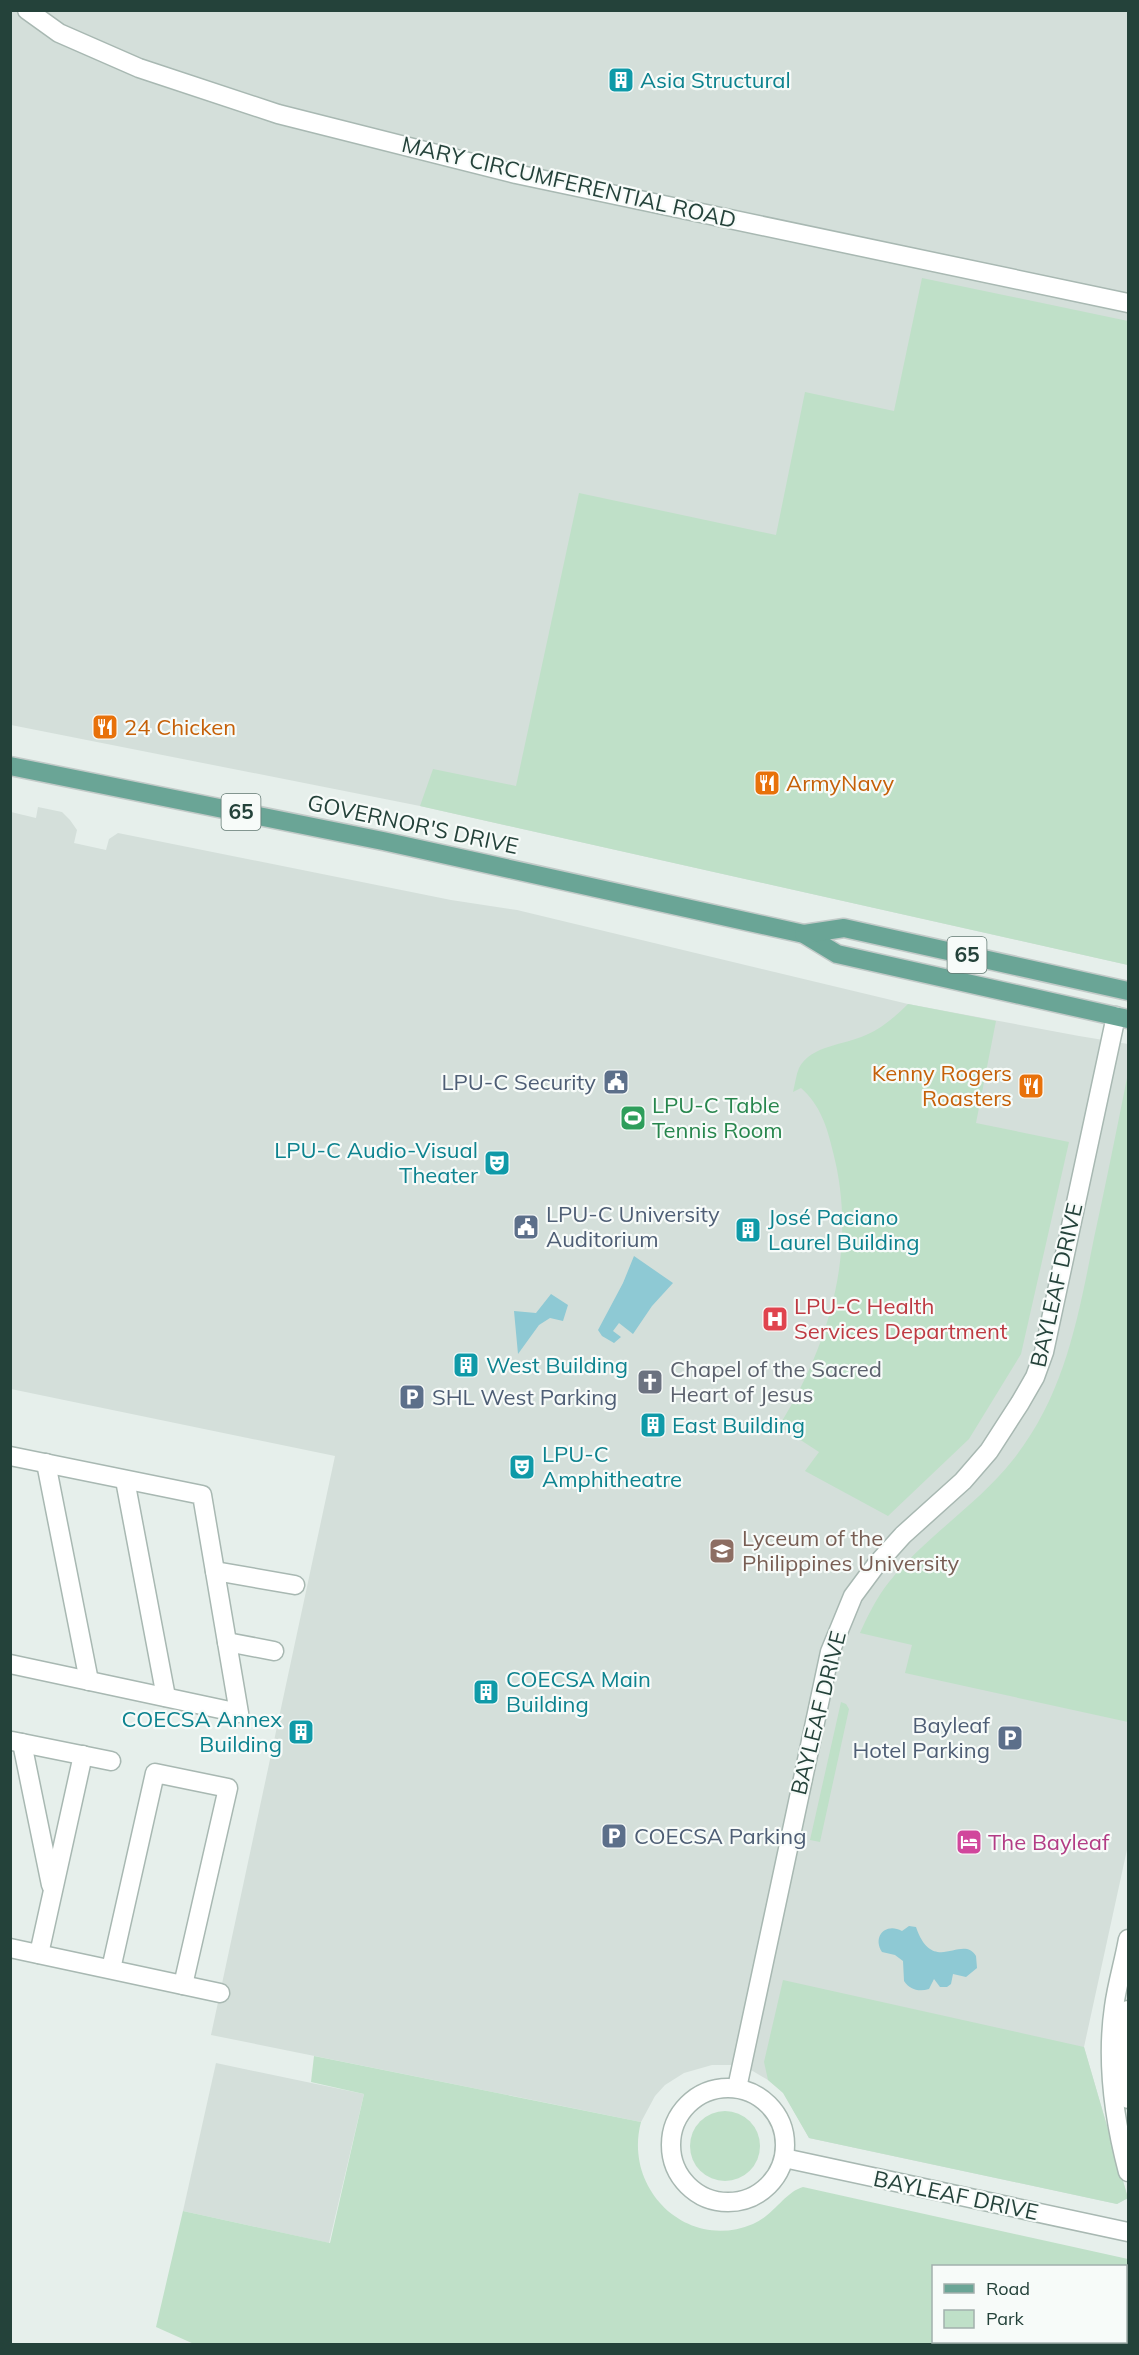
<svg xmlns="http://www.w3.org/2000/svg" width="1139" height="2355" viewBox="0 0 1139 2355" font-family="Mulish,sans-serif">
	<rect width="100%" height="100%" fill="#e6efeb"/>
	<g fill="#d4dfda">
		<path d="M 11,11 L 1128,11 L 1128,965 L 420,806 L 11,725 Z"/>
		<path d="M 38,807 L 62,812 L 70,820 L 77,830 L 74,843 L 106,850 L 109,839 L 118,833 L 451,900 L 517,910 L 908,1004 L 1079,1036 L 1128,1044 L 1128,1845 L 1084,2047 L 1128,2198 L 1117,2204 L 809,2138 L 783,2092 L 768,2080 L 751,2070 L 732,2065 L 712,2065 L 684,2073 L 665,2085 L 655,2096 L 641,2122 L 211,2035 L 335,1456 L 11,1389 L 11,812 L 36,818 Z"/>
		<path d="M 216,2063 L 364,2094 L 329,2243 L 183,2211 Z"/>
	</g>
	<g fill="#bfe0c8" fill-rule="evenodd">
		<path d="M 922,278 L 1128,321 L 1128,965 L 420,806 L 433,769 L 516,786 L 579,493 L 776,535 L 805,392 L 894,411 Z"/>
		<path d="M 908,1004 L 996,1021 L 976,1123 L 1069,1142 L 1021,1354 L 969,1439 L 888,1516 L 805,1471 L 819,1452 L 779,1426 C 830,1344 858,1248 833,1152 C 827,1126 820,1105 801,1088 L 793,1092 C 795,1084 796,1075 799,1068 C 811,1045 845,1045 866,1035 C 882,1028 895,1017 908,1004 Z"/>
		<path d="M 1128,1073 L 1128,1722 L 905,1673 L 912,1645 L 860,1633 C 868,1615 877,1597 889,1582 C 925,1537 976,1506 1012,1461 C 1065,1395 1078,1318 1094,1238 C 1106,1183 1117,1128 1128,1073 Z"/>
		<path d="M 841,1702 L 846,1704 L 849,1709 L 820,1842 L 810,1840 Z"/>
		<path d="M 783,1980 L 1084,2047 L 1128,2198 L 1117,2204 L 809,2138 L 783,2093 L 768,2080 L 764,2062 Z"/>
		<path d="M 314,2056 L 641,2122 C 623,2189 687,2252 753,2224 C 774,2215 785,2192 803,2187 L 1128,2259 L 1128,2344 L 194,2344 L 156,2327 L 183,2211 L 330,2243 L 364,2094 L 311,2082 ZM 1126,2266 L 1126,2342 L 934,2342 L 934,2266 Z"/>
		<circle cx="725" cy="2146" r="35"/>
	</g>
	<g fill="#8ec9d4">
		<path d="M 634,1256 L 673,1283 L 652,1306 L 633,1334 L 619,1323 L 613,1331 L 621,1337 L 614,1343 L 602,1336 L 598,1330 L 623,1283 Z"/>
		<path d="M 551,1294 L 568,1305 L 563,1321 L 550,1318 L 539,1325 L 518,1354 L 514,1311 L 536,1313 Z"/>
		<path d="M 909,1926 L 916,1927 C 933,1977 962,1933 976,1956 L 977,1968 L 966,1977 L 953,1974 L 951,1984 L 947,1987 L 940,1987 L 934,1979 L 929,1989 C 919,1992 910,1990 904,1981 L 903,1961 L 895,1955 L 882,1952 C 872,1936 886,1922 902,1931 Z"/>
	</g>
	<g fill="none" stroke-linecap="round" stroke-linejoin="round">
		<g stroke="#a8b8b2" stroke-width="21">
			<g id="minor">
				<path d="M 10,1456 L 202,1495 L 239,1713 L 10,1664"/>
				<path d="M 46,1463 L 89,1681"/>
				<path d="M 125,1480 L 166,1697"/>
				<path d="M 215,1571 L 295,1585"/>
				<path d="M 227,1642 L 274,1651"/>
				<path d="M 12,1741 L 111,1761"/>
				<path d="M 22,1743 L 51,1885"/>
				<path d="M 10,1948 L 220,1993"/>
				<path d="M 39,1954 L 83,1755"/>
				<path d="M 111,1969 L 155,1773 L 228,1788 L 183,1985"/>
				<circle cx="728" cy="2145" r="57"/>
				<path d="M 737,2088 L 830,1652 L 853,1596 L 876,1565 L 903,1535 L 963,1481 L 989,1451 L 1020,1403 L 1035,1377 L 1044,1352 L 1116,1016"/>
				<path d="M 784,2158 L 1128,2232"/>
			</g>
		</g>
		<g stroke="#a8b8b2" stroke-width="21">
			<g id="tertiary">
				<path d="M 27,10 L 59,33 L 139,68 L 278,114 L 516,174 L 1128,303"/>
				<path d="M 1128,1939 C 1124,1962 1117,1984 1114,2007 C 1106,2062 1114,2119 1128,2172"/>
				<path d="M 1128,2010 L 1126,2033 L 1128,2099"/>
			</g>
		</g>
		<g stroke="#c2cac8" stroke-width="21">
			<g id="primary">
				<path d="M 10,766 L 383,841 L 804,934 L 837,954 L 1128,1019"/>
				<path d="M 804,934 L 844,928 L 1128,991"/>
			</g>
		</g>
		<use href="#minor" stroke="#fff" stroke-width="18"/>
		<use href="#tertiary" stroke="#fff" stroke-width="18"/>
		<use href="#primary" stroke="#6aa596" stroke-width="18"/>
	</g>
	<defs>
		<g id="building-square" transform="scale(1.35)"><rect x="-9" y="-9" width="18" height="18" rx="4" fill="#0f9aa8" stroke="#f7fbf9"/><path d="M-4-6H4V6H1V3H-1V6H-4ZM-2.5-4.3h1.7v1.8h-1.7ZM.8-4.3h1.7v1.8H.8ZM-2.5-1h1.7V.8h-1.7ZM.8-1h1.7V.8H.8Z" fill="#fff"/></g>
		<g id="restaurant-square" transform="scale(1.35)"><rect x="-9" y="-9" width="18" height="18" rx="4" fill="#e8710a" stroke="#f7fbf9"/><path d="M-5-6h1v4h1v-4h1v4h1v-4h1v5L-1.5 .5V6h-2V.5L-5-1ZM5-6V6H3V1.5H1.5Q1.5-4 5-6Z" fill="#fff"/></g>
		<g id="civic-square" transform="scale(1.35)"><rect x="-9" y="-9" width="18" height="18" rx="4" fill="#5c6f8a" stroke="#f7fbf9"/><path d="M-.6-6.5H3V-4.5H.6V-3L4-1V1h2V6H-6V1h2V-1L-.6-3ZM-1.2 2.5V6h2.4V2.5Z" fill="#fff"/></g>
		<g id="stadium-square" transform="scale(1.35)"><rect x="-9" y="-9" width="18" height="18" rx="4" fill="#2e9e5b" stroke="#f7fbf9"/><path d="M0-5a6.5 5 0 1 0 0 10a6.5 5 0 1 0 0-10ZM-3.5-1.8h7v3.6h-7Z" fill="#fff"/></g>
		<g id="theatre-square" transform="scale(1.35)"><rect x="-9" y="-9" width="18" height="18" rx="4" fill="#0f9aa8" stroke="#f7fbf9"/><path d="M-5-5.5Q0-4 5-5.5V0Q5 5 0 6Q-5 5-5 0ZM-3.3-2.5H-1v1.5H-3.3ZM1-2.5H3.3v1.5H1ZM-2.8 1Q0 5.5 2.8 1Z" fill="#fff"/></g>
		<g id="hospital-square" transform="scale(1.35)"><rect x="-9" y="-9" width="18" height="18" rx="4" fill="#e0444e" stroke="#f7fbf9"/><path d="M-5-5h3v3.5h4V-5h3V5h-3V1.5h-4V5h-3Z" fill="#fff"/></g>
		<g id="church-square" transform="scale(1.35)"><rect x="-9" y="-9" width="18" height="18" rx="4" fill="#6b7280" stroke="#f7fbf9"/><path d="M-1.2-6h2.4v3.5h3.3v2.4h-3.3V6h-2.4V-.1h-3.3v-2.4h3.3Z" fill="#fff"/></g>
		<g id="parking-square" transform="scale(1.35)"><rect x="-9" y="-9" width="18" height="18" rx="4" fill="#5c6f8a" stroke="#f7fbf9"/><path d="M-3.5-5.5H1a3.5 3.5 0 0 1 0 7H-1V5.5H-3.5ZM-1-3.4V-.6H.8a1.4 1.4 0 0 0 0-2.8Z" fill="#fff"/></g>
		<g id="university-square" transform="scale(1.35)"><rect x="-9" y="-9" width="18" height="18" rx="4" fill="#8d6e63" stroke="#f7fbf9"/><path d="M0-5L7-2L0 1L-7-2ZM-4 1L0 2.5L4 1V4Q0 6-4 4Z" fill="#fff"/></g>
		<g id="hotel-square" transform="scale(1.35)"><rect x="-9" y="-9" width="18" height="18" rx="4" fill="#d1479c" stroke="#f7fbf9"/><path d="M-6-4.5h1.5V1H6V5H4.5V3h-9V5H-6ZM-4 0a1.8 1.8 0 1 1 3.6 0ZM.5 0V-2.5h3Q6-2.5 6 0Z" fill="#fff"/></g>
	</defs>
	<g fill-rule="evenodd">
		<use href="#building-square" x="621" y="80"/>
		<use href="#restaurant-square" x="105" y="727"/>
		<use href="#restaurant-square" x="767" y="783"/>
		<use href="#civic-square" x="616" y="1082"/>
		<use href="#restaurant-square" x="1031" y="1086"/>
		<use href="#stadium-square" x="633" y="1118"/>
		<use href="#theatre-square" x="497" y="1163"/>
		<use href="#civic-square" x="526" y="1227"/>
		<use href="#building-square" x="748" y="1230"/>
		<use href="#hospital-square" x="775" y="1319"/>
		<use href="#building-square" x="466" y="1365"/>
		<use href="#church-square" x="650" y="1382"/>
		<use href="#parking-square" x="412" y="1397"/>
		<use href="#building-square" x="653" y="1425"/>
		<use href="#theatre-square" x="522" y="1467"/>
		<use href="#university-square" x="722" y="1551"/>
		<use href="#building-square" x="486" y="1692"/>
		<use href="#building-square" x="301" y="1732"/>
		<use href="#parking-square" x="1010" y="1738"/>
		<use href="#parking-square" x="614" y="1836"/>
		<use href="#hotel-square" x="969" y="1842"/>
	</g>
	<g text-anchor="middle" stroke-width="4.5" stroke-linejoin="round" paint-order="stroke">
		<g fill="#f7fbf9" stroke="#637a73" stroke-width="1.5">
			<rect x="221.5" y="794" width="39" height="36" rx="4.5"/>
			<rect x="947.5" y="937" width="39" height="36" rx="4.5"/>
		</g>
		<g font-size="21" font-weight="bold" fill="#24423a">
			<text x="241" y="819">65</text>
			<text x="967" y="962">65</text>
		</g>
		<g font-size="22" fill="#0d838f" stroke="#f7fbf9" text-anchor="start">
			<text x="640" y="88">Asia Structural</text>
			<text x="478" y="1158" text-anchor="end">LPU-C Audio-Visual<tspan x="478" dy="25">Theater</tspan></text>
			<text x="768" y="1225">José Paciano<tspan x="768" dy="25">Laurel Building</tspan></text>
			<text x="486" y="1373">West Building</text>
			<text x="672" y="1433">East Building</text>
			<text x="542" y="1462">LPU-C<tspan x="542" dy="25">Amphitheatre</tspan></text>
			<text x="506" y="1687">COECSA Main<tspan x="506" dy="25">Building</tspan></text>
			<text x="282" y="1727" text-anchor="end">COECSA Annex<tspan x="282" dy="25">Building</tspan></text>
		</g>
		<g font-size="22" fill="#24423a" stroke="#f7fbf9">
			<text transform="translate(569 182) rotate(13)" y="8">MARY CIRCUMFERENTIAL ROAD</text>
			<text transform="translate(413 824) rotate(12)" y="8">GOVERNOR'S DRIVE</text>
			<text transform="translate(1056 1285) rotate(-77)" y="8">BAYLEAF DRIVE</text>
			<text transform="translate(818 1713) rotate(-76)" y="8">BAYLEAF DRIVE</text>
			<text transform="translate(956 2195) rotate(12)" y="8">BAYLEAF DRIVE</text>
		</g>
		<g font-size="22" fill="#c56008" stroke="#f7fbf9" text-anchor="start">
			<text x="124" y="735">24 Chicken</text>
			<text x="786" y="791">ArmyNavy</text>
			<text x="1012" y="1081" text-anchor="end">Kenny Rogers<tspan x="1012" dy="25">Roasters</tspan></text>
		</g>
		<g font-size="22" fill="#4e5e75" stroke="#f7fbf9" text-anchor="start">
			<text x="596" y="1090" text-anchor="end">LPU-C Security</text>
			<text x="546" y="1222">LPU-C University<tspan x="546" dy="25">Auditorium</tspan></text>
			<text x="432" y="1405">SHL West Parking</text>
			<text x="990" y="1733" text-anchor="end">Bayleaf<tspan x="990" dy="25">Hotel Parking</tspan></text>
			<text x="634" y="1844">COECSA Parking</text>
		</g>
		<g font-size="22" fill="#27864d" stroke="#f7fbf9" text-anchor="start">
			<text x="652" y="1113">LPU-C Table<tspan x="652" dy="25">Tennis Room</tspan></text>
		</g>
		<g font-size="22" fill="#be3a42" stroke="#f7fbf9" text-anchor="start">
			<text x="794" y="1314">LPU-C Health<tspan x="794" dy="25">Services Department</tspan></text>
		</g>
		<g font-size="22" fill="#5b616d" stroke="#f7fbf9" text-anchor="start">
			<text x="670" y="1377">Chapel of the Sacred<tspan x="670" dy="25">Heart of Jesus</tspan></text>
		</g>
		<g font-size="22" fill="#785e54" stroke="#f7fbf9" text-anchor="start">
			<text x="742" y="1546">Lyceum of the<tspan x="742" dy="25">Philippines University</tspan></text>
		</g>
		<g font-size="22" fill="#b23c85" stroke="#f7fbf9" text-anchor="start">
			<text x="988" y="1850">The Bayleaf</text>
		</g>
	</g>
	<rect width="1139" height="2355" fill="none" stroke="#24423a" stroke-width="24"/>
	<rect x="932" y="2265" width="195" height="78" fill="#f7fbf9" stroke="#a3b1ad" stroke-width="1.5"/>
	<rect x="944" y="2284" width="30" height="9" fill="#6aa596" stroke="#a3b1ad" stroke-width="1.5"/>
	<text x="986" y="2295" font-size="18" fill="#24423a">Road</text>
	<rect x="944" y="2310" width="30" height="18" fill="#bfe0c8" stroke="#a3b1ad" stroke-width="1.5"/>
	<text x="986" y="2325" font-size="18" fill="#24423a">Park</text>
</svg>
